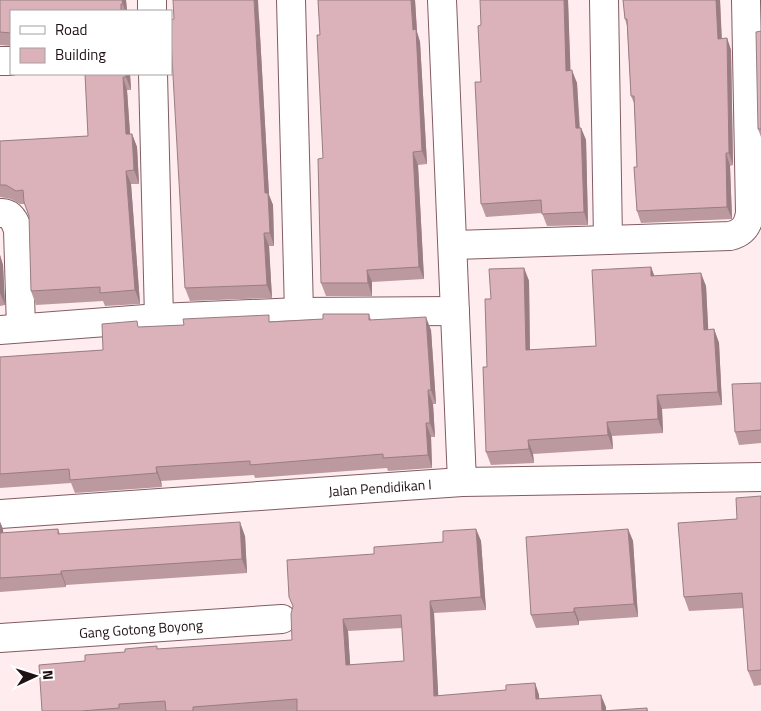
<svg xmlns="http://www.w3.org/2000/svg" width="761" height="711" viewBox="0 0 761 711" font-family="'Titillium Web',sans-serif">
	<rect width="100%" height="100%" fill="#feecef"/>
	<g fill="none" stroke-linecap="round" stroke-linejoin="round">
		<g stroke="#815c63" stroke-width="30">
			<g id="minor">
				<path d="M 152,0 L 152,11"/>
				<path d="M 291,0 L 299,312"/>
				<path d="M 442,0 L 462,482"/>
				<path d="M 604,0 L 608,240"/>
				<path d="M 0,61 L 11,61"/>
				<path d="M 153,74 L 159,318"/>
				<path d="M 0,213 C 11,212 15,221 18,230 L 21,328"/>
				<path d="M 454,245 L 730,236 C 743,233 748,226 750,213 L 746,0"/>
				<path d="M 0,330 L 159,318 L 299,312 L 455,311"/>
				<path d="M 0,514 L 462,482 L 761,477"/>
				<path d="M 0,638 L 282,619"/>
			</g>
		</g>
		<use href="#minor" stroke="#fff" stroke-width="28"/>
	</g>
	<g fill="#bc999f" fill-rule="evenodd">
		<path d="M 0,0 L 126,0 L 127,11 L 11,11 L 11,46 L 0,45 Z"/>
		<path d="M 318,0 L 415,0 L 417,32 L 420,42 L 427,164 L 418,165 L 424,279 L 372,282 L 372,296 L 326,296 L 321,283 L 323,158 L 320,35 Z"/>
		<path d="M 568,0 L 570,70 L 577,83 L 580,128 L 581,128 L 586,140 L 588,225 L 547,226 L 542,213 L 486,217 L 481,204 L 481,82 Z"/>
		<path d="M 623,0 L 720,0 L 722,39 L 727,38 L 731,50 L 733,165 L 730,166 L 732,219 L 641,223 L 637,211 L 637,167 L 634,103 L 631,96 L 627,26 L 625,19 Z"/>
		<path d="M 259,17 L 269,195 L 273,205 L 274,246 L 269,246 L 272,298 L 190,301 L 185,288 L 174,19 Z"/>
		<path d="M 761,31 L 761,137 L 758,129 Z"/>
		<path d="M 85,74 L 130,74 L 131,90 L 127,90 L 130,134 L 132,134 L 137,147 L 139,184 L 131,184 L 140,304 L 105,306 L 103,301 L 36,305 L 31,291 L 29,216 L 25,204 L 20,204 L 11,199 L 0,197 L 0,141 L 88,136 Z"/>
		<path d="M 0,255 L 3,265 L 5,305 L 0,306 Z"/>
		<path d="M 651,267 L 654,276 L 706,286 L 708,330 L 714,329 L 719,343 L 722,405 L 662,409 L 663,433 L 612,436 L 613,449 L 533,454 L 534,463 L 491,465 L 486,452 L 487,367 L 491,299 L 524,268 L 529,281 L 530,350 L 596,346 Z"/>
		<path d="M 369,314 L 371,320 L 431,330 L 436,404 L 433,404 L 435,437 L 431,437 L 432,468 L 388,471 L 387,468 L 255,478 L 254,475 L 161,481 L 162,487 L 75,493 L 71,483 L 0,488 L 0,357 L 103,350 L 139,327 L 323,319 Z"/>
		<path d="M 761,383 L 761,443 L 739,445 L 735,432 Z"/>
		<path d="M 761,496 L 761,685 L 754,686 L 748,671 L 744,608 L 689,611 L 684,597 L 737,519 Z"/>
		<path d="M 0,522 L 3,529 L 3,533 L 58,529 L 60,534 L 245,536 L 247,573 L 66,585 L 66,587 L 0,592 Z"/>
		<path d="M 476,529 L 481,541 L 486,610 L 434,613 L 438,696 L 506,690 L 535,683 L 539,695 L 539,699 L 606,707 L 606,711 L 647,708 L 648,711 L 42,711 L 85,661 L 158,649 L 292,640 L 374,554 L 443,542 ZM 402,628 L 404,661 L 350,665 L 348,631 Z"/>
		<path d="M 628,529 L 633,541 L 638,617 L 579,621 L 579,625 L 536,628 L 531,615 Z"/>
	</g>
	<g fill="#997d82">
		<path d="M 122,0 L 126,0 L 127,11 L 125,11 L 123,4 Z"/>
		<path d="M 254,0 L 258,0 L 269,195 L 273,205 L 274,246 L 270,233 L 265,193 Z"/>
		<path d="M 411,0 L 415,0 L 417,32 L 420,42 L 427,164 L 422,151 Z"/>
		<path d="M 564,0 L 568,0 L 571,83 L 566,71 Z"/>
		<path d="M 716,0 L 720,0 L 722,51 L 718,39 Z"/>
		<path d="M 727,38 L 731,50 L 733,165 L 729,153 Z"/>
		<path d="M 572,70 L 577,83 L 580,141 L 576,128 Z"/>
		<path d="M 126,74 L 130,74 L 131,90 L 126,77 Z"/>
		<path d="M 123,77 L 127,90 L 131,148 L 126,134 Z"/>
		<path d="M 581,128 L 586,140 L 588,225 L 584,212 Z"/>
		<path d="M 132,134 L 137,147 L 139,184 L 134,170 Z"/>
		<path d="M 413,152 L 418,165 L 424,279 L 419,267 Z"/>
		<path d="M 726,153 L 730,166 L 732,219 L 727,207 Z"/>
		<path d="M 126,171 L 131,184 L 140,304 L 135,290 Z"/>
		<path d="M 264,233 L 269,246 L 272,298 L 267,285 Z"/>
		<path d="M 0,255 L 3,265 L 5,305 L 0,293 Z"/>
		<path d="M 651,267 L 656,280 L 651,276 Z"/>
		<path d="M 524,268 L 529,281 L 530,364 L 526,350 Z"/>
		<path d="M 367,270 L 372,282 L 372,296 L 368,283 Z"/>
		<path d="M 701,273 L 706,286 L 709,343 L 704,330 Z"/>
		<path d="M 426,317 L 431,330 L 436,404 L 431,390 Z"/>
		<path d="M 714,329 L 719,343 L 722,405 L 718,392 Z"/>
		<path d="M 428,390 L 433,404 L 435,437 L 430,423 Z"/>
		<path d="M 657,395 L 662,409 L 663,433 L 658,419 Z"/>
		<path d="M 607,422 L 612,436 L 613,449 L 608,435 Z"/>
		<path d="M 426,423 L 431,437 L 432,468 L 428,455 Z"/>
		<path d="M 528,440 L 533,454 L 534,463 L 529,449 Z"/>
		<path d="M 156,467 L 161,481 L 162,487 L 157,473 Z"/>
		<path d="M 0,522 L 3,529 L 4,547 L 0,536 Z"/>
		<path d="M 240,522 L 245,536 L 247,573 L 242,559 Z"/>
		<path d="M 476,529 L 481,541 L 486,610 L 481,597 Z"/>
		<path d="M 628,529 L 633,541 L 638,617 L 634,604 Z"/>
		<path d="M 61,571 L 66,585 L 66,587 L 61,574 Z"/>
		<path d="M 430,601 L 434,613 L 439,709 L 434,696 Z"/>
		<path d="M 574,608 L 579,621 L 579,625 L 574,612 Z"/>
		<path d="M 343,619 L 348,631 L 351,678 L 346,665 Z"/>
		<path d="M 535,683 L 539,695 L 540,711 L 536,699 Z"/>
		<path d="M 601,695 L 606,707 L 606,711 L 602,711 Z"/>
	</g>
	<g fill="#dbb2b9" stroke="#997d82" fill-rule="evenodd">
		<path d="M 0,0 L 122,0 L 123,4 L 121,4 L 121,11 L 11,11 L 11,33 L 0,32 Z"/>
		<path d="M 173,0 L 254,0 L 265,193 L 268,193 L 270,233 L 264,233 L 267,285 L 185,288 L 171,40 L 171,20 L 174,19 Z"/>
		<path d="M 318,0 L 411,0 L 413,30 L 416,29 L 422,151 L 413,152 L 419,267 L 367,270 L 368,283 L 321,283 L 318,159 L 323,158 L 317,35 L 320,35 Z"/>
		<path d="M 480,0 L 564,0 L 566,71 L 572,70 L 576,128 L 581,128 L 584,212 L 542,214 L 541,200 L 481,204 L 475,82 L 481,82 L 478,26 L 481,25 Z"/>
		<path d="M 623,0 L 716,0 L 718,39 L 727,38 L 729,153 L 726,153 L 727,207 L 637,211 L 634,167 L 637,167 L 634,96 L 631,96 L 627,19 L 625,19 Z"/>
		<path d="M 761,31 L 761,129 L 758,129 L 756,32 Z"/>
		<path d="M 85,74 L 126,74 L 126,77 L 123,77 L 126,134 L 132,134 L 134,170 L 126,171 L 135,290 L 100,293 L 100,287 L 31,291 L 29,216 L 24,202 L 23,190 L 16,191 L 6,185 L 0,185 L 0,141 L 88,136 Z"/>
		<path d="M 651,267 L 651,276 L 701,273 L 704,330 L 714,329 L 718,392 L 657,395 L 658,419 L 607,422 L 608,435 L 528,440 L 529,449 L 486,452 L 483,367 L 487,367 L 485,299 L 491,299 L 489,269 L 524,268 L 526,350 L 596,346 L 592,270 Z"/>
		<path d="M 323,314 L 369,314 L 369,320 L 426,317 L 431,390 L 428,390 L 430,423 L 426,423 L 428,455 L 383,458 L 383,454 L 250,465 L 250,461 L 156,467 L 157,473 L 70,480 L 69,469 L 0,474 L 0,357 L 103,350 L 102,324 L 137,321 L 138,327 L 184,325 L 183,319 L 269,315 L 269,322 L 323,319 Z"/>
		<path d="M 761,383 L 761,430 L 735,432 L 732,384 Z"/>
		<path d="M 761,496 L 761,670 L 748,671 L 742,593 L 684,597 L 678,523 L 737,519 L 736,498 Z"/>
		<path d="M 240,522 L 242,559 L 61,571 L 61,574 L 0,578 L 0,533 L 58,529 L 58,534 Z"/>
		<path d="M 476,529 L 481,597 L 430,601 L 434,696 L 506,690 L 506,685 L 535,683 L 536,699 L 601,695 L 602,711 L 647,708 L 647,711 L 297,711 L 297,699 L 193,707 L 193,711 L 166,711 L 165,701 L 119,704 L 119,708 L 81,711 L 42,711 L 39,665 L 85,661 L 85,655 L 125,652 L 125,649 L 157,646 L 157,649 L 292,640 L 291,614 L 293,606 L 289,597 L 287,560 L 374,554 L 374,547 L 443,542 L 443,531 ZM 401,615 L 404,661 L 346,665 L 343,619 Z"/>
		<path d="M 628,529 L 634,604 L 574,608 L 574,612 L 531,615 L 526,537 Z"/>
	</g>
	<g text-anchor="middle" stroke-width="4" stroke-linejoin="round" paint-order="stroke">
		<g font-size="14" fill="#201214" stroke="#fff">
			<text transform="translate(380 488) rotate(-4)" y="5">Jalan Pendidikan I</text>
			<text transform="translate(141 629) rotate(-4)" y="5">Gang Gotong Boyong</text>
		</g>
	</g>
	<rect x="10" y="10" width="162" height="65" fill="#ffffff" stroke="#a6a0a1"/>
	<rect x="20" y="26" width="25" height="8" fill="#ffffff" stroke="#a6a0a1"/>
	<text x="55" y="35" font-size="15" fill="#201214">Road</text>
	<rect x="20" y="48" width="25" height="15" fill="#dbb2b9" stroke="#a6a0a1"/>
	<text x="55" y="60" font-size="15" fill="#201214">Building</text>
	<g transform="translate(35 676) rotate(86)" stroke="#ffffff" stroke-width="4" paint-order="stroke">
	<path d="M0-4L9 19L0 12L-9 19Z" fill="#201214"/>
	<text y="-8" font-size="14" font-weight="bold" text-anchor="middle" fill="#201214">N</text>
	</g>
</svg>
